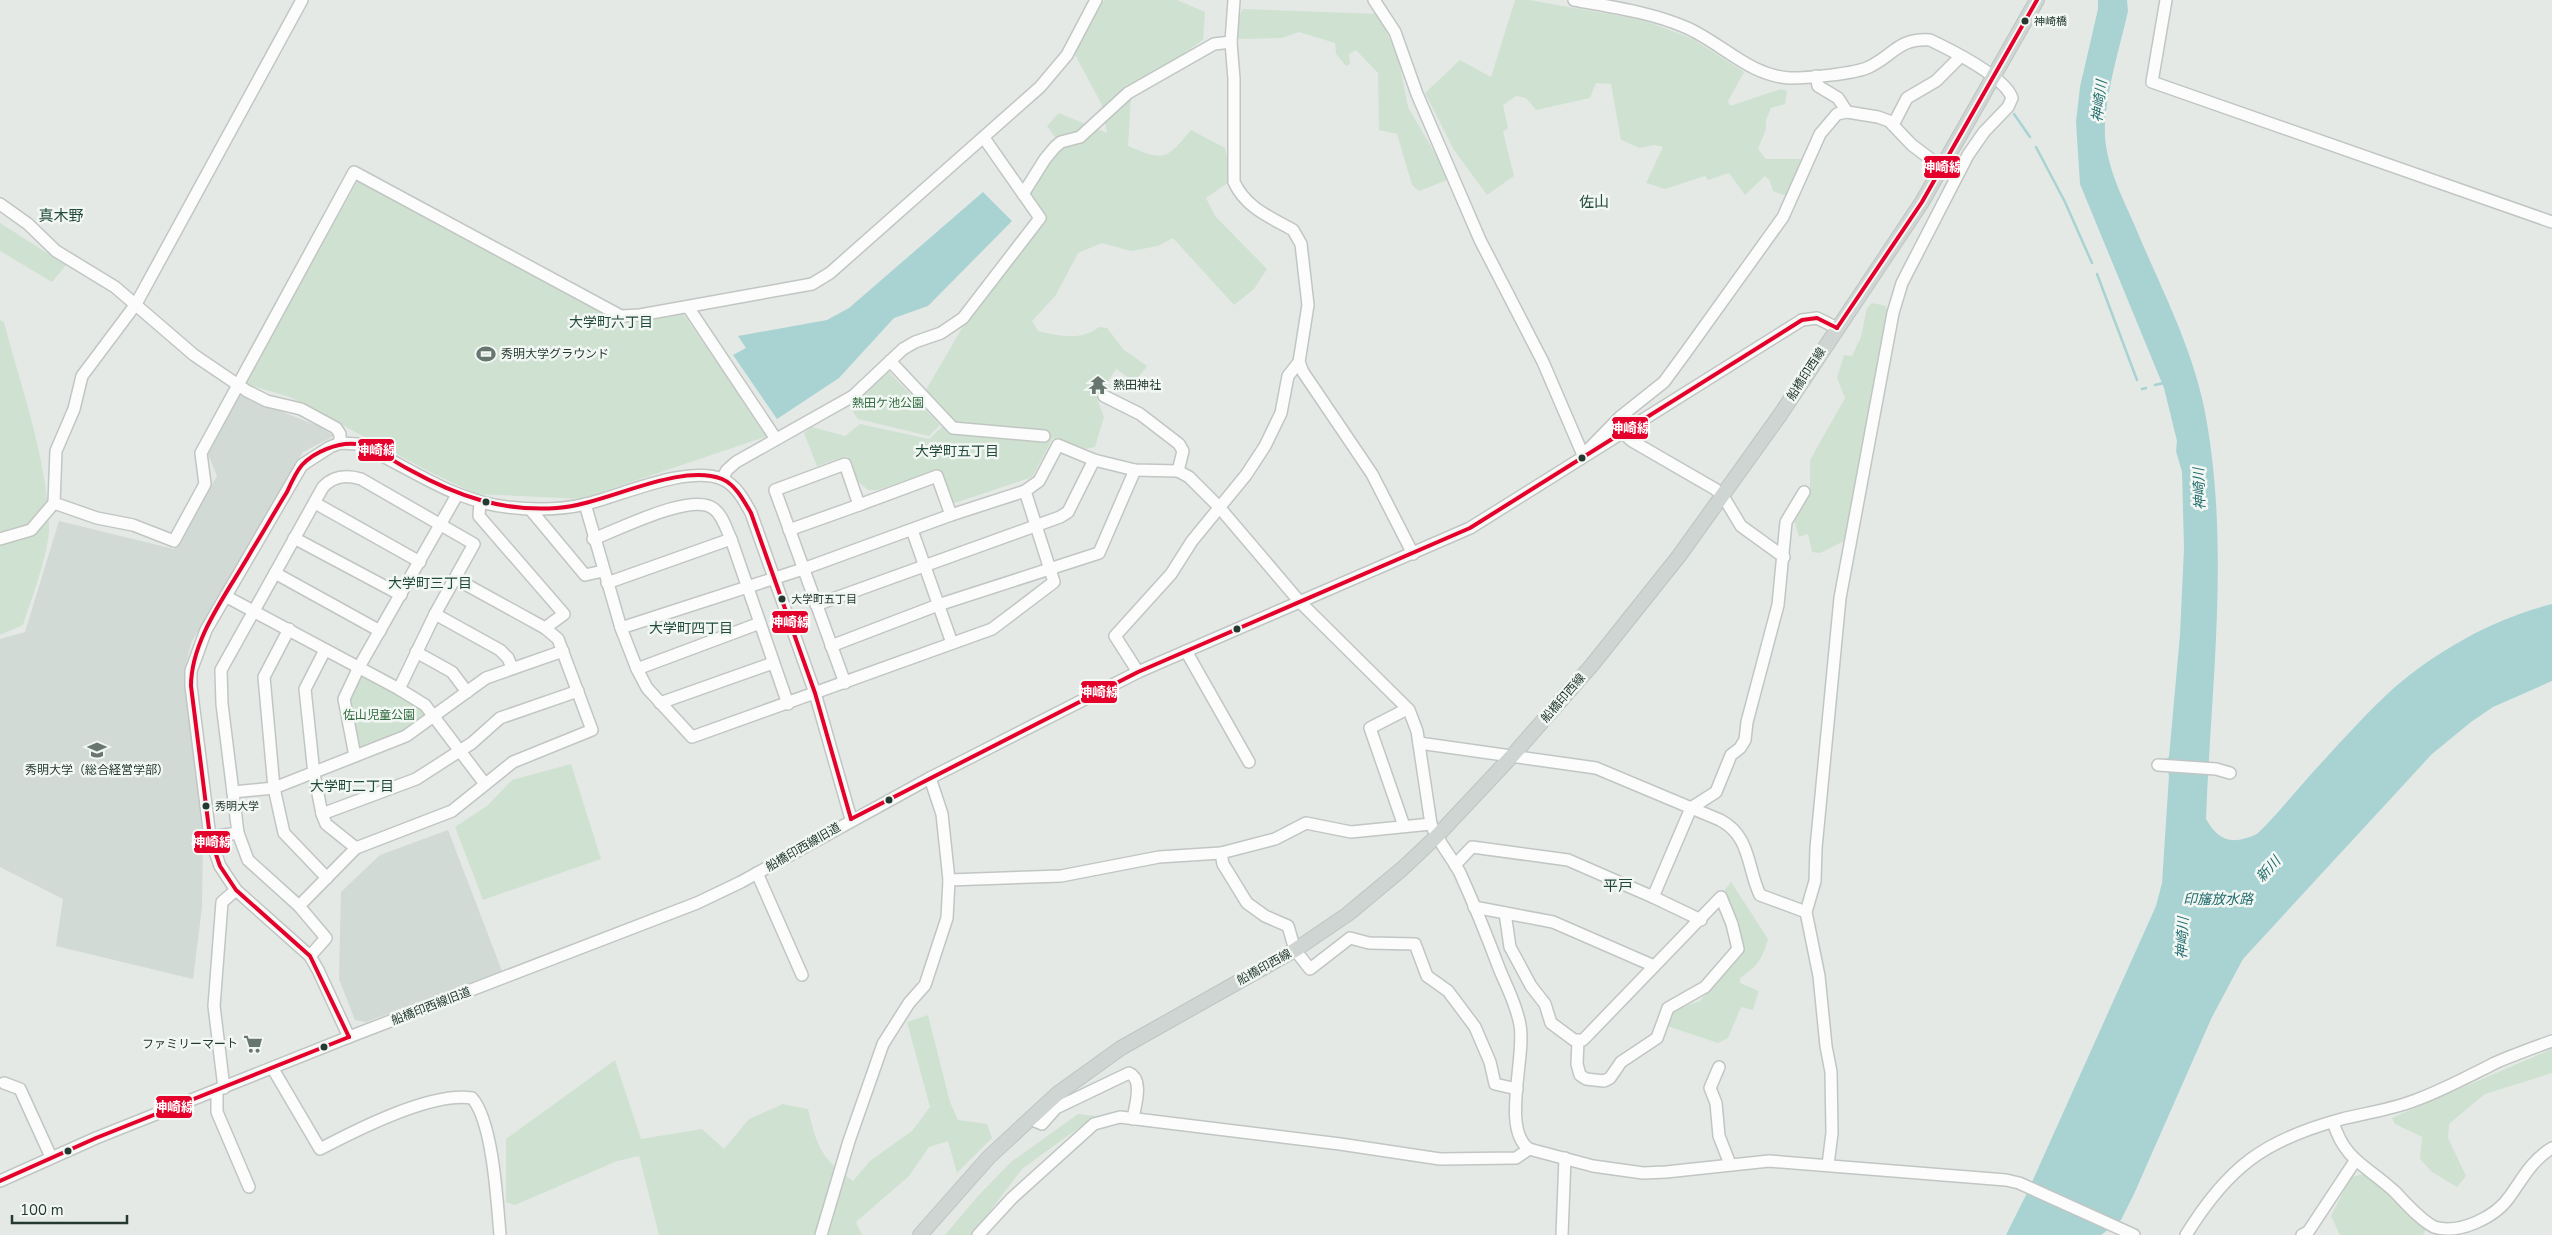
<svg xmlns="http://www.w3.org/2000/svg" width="2552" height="1235" viewBox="0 0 2552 1235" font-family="'Nunito Sans','Noto Sans JP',sans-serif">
	<rect width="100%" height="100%" fill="#e4e9e6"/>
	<g fill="#d2dad5">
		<path d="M 238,394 L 318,426 L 334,436 L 303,452 L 191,643 L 184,673 L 203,828 L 202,907 L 193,979 L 56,946 L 63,899 L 0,867 L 0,639 L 25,632 L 59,521 L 174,549 L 217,476 L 208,454 Z"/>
		<path d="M 448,830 L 502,971 L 366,1022 L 355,1020 L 339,979 L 341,892 L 380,855 Z"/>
	</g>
	<g fill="#cfe1d1">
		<path d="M 1104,0 L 1177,0 L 1205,12 L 1203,40 L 1138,85 L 1131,98 L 1128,146 C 1164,161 1165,161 1191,130 L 1225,148 L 1232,180 L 1206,198 L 1215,216 L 1267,269 L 1254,289 L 1234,305 L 1173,238 L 1158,246 L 1131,251 L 1102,243 L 1078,253 L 1056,295 L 1032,321 L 1038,331 C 1058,336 1082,341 1099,327 L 1107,328 L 1124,350 L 1147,366 L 1135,382 L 1116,369 L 1097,399 L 1104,417 L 1095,447 L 1078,450 L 1053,438 L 1032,477 L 952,504 L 937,469 L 878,490 L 868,490 L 855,479 L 847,456 L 817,466 L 804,433 L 812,427 L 845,436 L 860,424 L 929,439 L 943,426 L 920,400 L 969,316 L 1047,216 L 1028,194 L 1057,140 L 1047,126 L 1059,113 L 1107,133 L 1102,105 L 1074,53 Z"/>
		<path d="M 1515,0 L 1529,0 L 1643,20 L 1693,39 L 1744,72 L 1728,101 L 1730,106 L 1781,89 L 1787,91 L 1785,104 L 1771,108 L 1766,120 L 1766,129 L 1758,149 L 1766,159 L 1807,159 L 1789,197 L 1773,191 L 1770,181 L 1765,176 L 1745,195 L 1729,173 L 1708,180 L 1705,176 L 1665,189 L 1646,183 L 1663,147 L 1654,145 L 1640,148 L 1621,140 L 1611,84 L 1596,83 L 1590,98 L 1536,110 L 1526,98 L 1516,96 L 1503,105 L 1508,128 L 1503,132 L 1514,176 L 1487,195 L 1454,150 L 1425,93 L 1460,60 L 1491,77 Z"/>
		<path d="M 1243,9 L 1379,14 L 1399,61 L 1408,107 L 1450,179 L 1419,191 L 1412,185 L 1397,134 L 1379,130 L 1378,73 L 1356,50 L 1349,54 L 1350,64 L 1346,66 L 1336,54 L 1335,43 L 1299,32 L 1282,38 L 1239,39 C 1232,28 1237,19 1243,9 Z"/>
		<path d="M 358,180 L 624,325 L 683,314 L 768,436 L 581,499 L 476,494 L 428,471 L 290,397 L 245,384 Z"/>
		<path d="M 0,223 L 66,265 L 52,282 L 0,251 Z"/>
		<path d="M 1872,303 L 1886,306 L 1889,320 L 1846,540 L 1820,553 L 1812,552 L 1808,534 L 1799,537 L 1793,516 L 1810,492 L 1810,460 L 1845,398 L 1837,378 L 1844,355 L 1852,356 L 1861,337 L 1867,308 Z"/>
		<path d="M 0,320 L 4,322 C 21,387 48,461 49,528 C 49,553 31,600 23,625 L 0,635 Z"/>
		<path d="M 889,372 L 940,425 L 929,436 L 858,419 L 852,410 L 853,403 Z"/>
		<path d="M 361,676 L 419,707 L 425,715 L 403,733 L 359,750 L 350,698 Z"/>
		<path d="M 571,764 L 601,859 L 483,900 L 455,827 L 487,806 L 512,780 Z"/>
		<path d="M 1731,882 L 1768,939 C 1763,958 1757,967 1740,978 L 1740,983 L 1759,991 L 1753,1010 L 1741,1007 L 1728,1038 L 1718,1043 L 1667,1026 L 1673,1010 L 1700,1001 L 1740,952 L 1723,896 L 1725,890 Z"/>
		<path d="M 928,1015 L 950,1102 L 958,1120 L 987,1124 L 992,1138 L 957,1173 L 948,1141 L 929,1147 L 909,1176 L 856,1222 L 862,1235 L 659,1235 L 639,1156 L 617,1161 L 515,1205 L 506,1202 L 506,1139 L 615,1060 L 641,1139 L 702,1129 L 724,1149 L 749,1119 L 783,1104 L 808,1109 C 817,1147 821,1158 853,1181 L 870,1161 L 912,1131 L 930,1107 L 907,1022 Z"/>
		<path d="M 2552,1049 L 2552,1073 L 2485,1094 L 2449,1124 L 2448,1138 L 2466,1176 L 2457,1187 L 2432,1172 L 2420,1159 L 2422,1137 L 2395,1124 L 2392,1118 Z"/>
		<path d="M 1078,1114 L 1095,1116 L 1022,1169 L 972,1235 L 945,1235 L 977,1197 L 1011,1162 Z"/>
		<path d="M 2364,1174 L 2427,1226 L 2423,1235 L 2340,1235 L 2331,1216 L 2351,1177 Z"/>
	</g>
	<g fill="#a8d3d2">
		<path d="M 2098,0 L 2127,0 L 2128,11 C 2120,48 2100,109 2106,146 C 2110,173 2123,199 2134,224 C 2159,284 2191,344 2204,407 C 2231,543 2211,683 2206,819 C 2219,842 2233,845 2257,834 C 2277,815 2294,793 2313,772 C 2340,743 2366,713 2395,687 C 2439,649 2496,618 2552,604 L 2552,681 L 2493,707 L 2471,722 L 2432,754 L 2243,959 L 2212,1017 L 2134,1194 L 2121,1220 L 2101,1235 L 2006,1235 L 2027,1193 L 2156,906 L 2162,883 L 2169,776 L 2166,759 L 2169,757 L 2180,635 L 2184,548 L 2182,472 L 2176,451 L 2177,441 L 2164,388 L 2080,184 L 2076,122 L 2080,87 L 2098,9 Z"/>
		<path d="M 983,192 L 1012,221 L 928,306 L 894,318 L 839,378 L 777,419 L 733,355 L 746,348 L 738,336 L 827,320 L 849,308 Z"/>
	</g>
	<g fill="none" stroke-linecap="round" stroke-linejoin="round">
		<g stroke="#a8d3d2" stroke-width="2.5">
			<path d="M 2014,114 L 2030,137"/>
			<path d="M 2036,147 L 2065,202 L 2092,263"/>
			<path d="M 2097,274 L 2137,380"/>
			<path d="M 2155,385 L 2164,383"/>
			<path d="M 2142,389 L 2146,388"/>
		</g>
		<g stroke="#c1c6c3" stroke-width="14">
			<g id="minor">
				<path d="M 302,0 L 136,304 L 82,376 L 74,409 L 56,451 L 54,503 L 97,518 L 133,525 L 174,541 L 205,484 L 201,453 L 354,172 L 621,316 L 640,315 L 812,284 L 830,273 L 1040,87 L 1067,55 L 1096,0"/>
				<path d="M 1234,0 L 1231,42 L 1234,79 L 1234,182 C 1246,208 1270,217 1293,230 L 1301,244 L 1308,305 L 1299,362 L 1303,372 L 1372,474 L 1413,554"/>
				<path d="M 1374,0 L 1395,32 L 1417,94 L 1480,240 L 1543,362 L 1583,455 L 1620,417 L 1664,382 L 1686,352 L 1783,217 L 1820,134 L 1837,114 L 1847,112 L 1878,117 L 1889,121 L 1912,145 L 1941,167"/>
				<path d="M 1574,0 C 1612,7 1650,12 1685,27 C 1721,42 1749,76 1790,78 C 1807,78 1855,74 1869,67 C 1894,55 1898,38 1930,40 C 1951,50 2005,77 2012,98 L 2008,107 L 1984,132 L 1968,155 L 1902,283 L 1893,313 L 1840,598 L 1816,848 L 1815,881 L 1806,912 L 1819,976 L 1826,1046 L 1831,1072 L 1832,1133 L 1828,1165"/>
				<path d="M 2166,0 L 2152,82 L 2552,222"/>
				<path d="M 1816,76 L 1818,86 L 1838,98 L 1847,112"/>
				<path d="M 1893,125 L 1907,98 L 1936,81 L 1960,57"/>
				<path d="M 1023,194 L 1045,159 L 1055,147 L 1061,142 L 1080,137 L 1128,93 L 1214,44 L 1231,42"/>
				<path d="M 0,204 L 28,224 L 56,251 L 115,287 L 194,355 L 247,391 L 267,401 L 301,409 L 336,428 L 340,434 L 340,443"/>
				<path d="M 688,307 L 776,439"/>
				<path d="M 890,361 L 953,428 L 1044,436"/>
				<path d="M 1104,396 L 1140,414 L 1179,444 L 1183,451 L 1178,471"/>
				<path d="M 1622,432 L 1632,441 L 1715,489 L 1723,496 L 1741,526 L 1784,557"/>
				<path d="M 722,479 L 727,470 L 736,462 L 853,396 L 903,349 L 915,342 L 941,333 L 963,318 L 1040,218 L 984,138"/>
				<path d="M 480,502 L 479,516 L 564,614 L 545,628"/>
				<path d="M 315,503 L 420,562"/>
				<path d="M 585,504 L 621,628 L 637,669 L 647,688 L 692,737 L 992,629 L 1054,582 L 1025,491"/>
				<path d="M 530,509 L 585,575 L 603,571"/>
				<path d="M 789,530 L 859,505"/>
				<path d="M 912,530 L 952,643"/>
				<path d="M 294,538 L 401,595"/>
				<path d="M 0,539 L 31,530 L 54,503"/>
				<path d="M 593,539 C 618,530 693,491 714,509 C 723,516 726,529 731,539 L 788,704"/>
				<path d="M 275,573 L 380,631"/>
				<path d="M 607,583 L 731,539"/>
				<path d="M 227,597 L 399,689 L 425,705 L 485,784"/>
				<path d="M 816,605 L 1060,517 L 1068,512 L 1094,460"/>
				<path d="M 435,614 L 500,650 L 508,658 L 512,668"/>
				<path d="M 621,628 L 803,569 L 951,515 L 1025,491 L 1039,481 L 1058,445 L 1094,460 L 1135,470 L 1178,471 L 1189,477 L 1219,507 L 1299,601 L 1409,710 L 1417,731 L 1431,824 C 1438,842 1451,856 1460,873 C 1474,904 1487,936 1499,968 C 1507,988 1516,1003 1520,1025 C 1526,1057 1501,1129 1529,1149 L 1593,1166 L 1643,1173 L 1666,1172 L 1769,1161 L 2006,1180 L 2019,1183 L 2134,1235"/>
				<path d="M 289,629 L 264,677 L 274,788 L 284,833 L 327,878"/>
				<path d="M 831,646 L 938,605 L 1099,553 L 1135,470"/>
				<path d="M 1186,651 L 1249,762"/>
				<path d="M 416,652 L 452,672 L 467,692"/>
				<path d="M 637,669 L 760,623"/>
				<path d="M 1138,672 L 1115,636 L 1171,574 L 1192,541 L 1246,475 L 1265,446 L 1281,413 L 1288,376 L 1299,362"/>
				<path d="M 845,683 L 775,490 L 845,464 L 859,505 L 937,476 L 951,515"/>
				<path d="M 660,703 L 773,663"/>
				<path d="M 1419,743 L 1596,768 L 1720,820 C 1751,836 1747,868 1760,895 L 1806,912"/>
				<path d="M 355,756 L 344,699 L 359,667 L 457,495"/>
				<path d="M 2158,765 L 2216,769 L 2230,773"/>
				<path d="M 233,792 L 274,788 L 406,736 L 486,678 L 563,651"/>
				<path d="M 322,814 L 314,774 L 305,689 L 325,650"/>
				<path d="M 1404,826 L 1370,728 L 1407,709"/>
				<path d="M 210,837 L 238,833"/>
				<path d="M 356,848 L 326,824 L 322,814 L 416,779 L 472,743 L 500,718 L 578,691"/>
				<path d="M 1221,853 L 1223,864 L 1247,903 L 1265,916 L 1288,926 L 1295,950 L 1310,969 L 1350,938 L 1369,943 L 1415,944 L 1427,976 L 1448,991 L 1475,1027 L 1490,1062 L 1495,1084 L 1517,1089"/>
				<path d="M 1455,865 L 1472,847 L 1568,860 L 1653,897 L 1691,808 L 1716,792 L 1731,755 L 1740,748 L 1745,740 L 1747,722 L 1778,605 L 1786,522 L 1804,492"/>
				<path d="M 757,873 L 802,975"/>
				<path d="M 949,880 L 1061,876 L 1159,857 L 1221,853 L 1275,839 L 1306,823 L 1351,832 L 1431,824"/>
				<path d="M 1653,897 L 1701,920"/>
				<path d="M 299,906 L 248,860 L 238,833 L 222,704 L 221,670 L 323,487 C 334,475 347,475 361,479 L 474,544 L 435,614 L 399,689"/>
				<path d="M 1474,907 L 1553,922 L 1654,966"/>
				<path d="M 1505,913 L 1510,947 L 1531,986 L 1545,1004 L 1551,1023 L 1574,1040 L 1583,1040 L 1721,897 L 1732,924 L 1738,949 L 1705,987 L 1668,1008 L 1657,1038 L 1621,1062 L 1610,1078 L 1604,1081 L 1586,1079 L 1580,1075 L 1577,1064 L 1578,1041"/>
				<path d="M 310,956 L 326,938 L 299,906 L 356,848 L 452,811 L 513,762 L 592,730 L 558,639 L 545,628 L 456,579"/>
				<path d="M 349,1037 L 318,970 L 310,956 L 236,890 L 220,866 L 210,837 L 191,686 L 191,671 L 206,630 L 302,465 L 330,447 L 340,443 L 358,444 C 408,466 452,501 507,507 C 533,510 561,510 586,504 C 623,495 687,465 722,479 C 736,485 744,500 751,513 L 815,693 L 851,819"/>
				<path d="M 1719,1067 L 1710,1088 L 1716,1103 L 1719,1136 L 1730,1164"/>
				<path d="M 273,1069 L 320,1149 C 356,1130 432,1091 472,1098 C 493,1122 497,1201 500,1235"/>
				<path d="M 4,1083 L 20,1089 L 51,1157"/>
				<path d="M 224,1088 L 214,1006 L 222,902 L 236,890"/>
				<path d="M 217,1091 L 217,1112 L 249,1187"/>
				<path d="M 1030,1119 L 1042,1124 L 1056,1108 L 1129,1073 C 1144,1080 1135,1105 1133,1119"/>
				<path d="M 2333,1122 C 2345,1161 2366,1165 2394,1191 C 2406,1203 2419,1219 2434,1227 C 2459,1235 2496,1217 2510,1196 C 2523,1178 2532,1160 2552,1148"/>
				<path d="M 0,1181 L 96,1138 L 349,1037 L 697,903 L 741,882 L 930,778 L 1138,672 L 1470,528 L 1802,320 L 1817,318 L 1837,328"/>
				<path d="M 821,1235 L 849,1141 L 883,1044 L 909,1003 L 925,985 L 947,918 L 949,880 L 942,814 L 930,778"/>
				<path d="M 978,1235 L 1012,1198 L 1094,1124 L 1120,1117 L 1340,1144 L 1440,1159 L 1516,1158 L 1529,1149"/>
				<path d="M 1562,1235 L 1565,1158"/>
				<path d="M 2186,1235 C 2228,1167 2264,1140 2342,1119 C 2367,1113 2393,1109 2416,1100 C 2443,1090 2469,1076 2495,1063 C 2513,1055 2533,1048 2552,1041"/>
				<path d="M 2302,1235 L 2308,1232 L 2355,1161"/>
			</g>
		</g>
		<g stroke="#bdc4c1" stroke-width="16">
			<path id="major" d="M 920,1235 L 989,1157 L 1057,1094 L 1121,1048 L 1295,950 L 1348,914 L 1402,869 L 1436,837 L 1512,756 L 1592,665 L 1679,556 L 1780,415 L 1922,202 L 2037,0"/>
		</g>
		<use href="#minor" stroke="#fbfcfb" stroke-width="11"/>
		<use href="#major" stroke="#ced5d2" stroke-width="14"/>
		<g stroke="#f2f7f4" stroke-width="8">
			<g id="bus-1">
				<path d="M 1837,328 L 1922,202 L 2037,0"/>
				<path d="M 851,819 L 1138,672 L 1470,528 L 1802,320 L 1817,318 L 1837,328"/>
				<path d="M 349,1037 L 310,956 L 236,890 L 220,866 L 210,837 L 191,686 C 191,638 229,591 252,550 C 264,531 275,511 287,492 C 291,483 296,472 302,465 C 314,452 338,442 356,444 C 374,446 394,462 410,470 C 457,496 503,512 557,508 C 605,505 678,462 722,479 C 736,485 744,501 751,513 L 815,693 L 851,819"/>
				<path d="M 0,1181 L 96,1138 L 349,1037"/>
			</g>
		</g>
		<use href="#bus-1" stroke="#e4002b" stroke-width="4"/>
	</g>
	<defs>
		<g id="stadium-bare" transform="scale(1.5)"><path d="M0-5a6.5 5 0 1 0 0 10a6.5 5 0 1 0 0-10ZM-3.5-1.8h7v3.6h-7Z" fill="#677770" stroke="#f2f7f4" stroke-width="2.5" paint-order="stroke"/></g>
		<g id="temple-bare" transform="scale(1.5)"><path d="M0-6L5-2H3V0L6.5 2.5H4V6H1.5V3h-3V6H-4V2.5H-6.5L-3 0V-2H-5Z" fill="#677770" stroke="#f2f7f4" stroke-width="2.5" paint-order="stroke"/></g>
		<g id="university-bare" transform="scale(1.5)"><path d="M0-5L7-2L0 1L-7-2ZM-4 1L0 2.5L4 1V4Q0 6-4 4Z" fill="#677770" stroke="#f2f7f4" stroke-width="2.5" paint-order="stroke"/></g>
		<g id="supermarket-bare" transform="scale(1.5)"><path d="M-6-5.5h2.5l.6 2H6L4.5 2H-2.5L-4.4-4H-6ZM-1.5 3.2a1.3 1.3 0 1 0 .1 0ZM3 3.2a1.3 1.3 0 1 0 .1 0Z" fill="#677770" stroke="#f2f7f4" stroke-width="2.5" paint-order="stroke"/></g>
	</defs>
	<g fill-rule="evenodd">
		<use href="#stadium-bare" x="486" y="354"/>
		<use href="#temple-bare" x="1098" y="385"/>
		<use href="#university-bare" x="97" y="750"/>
		<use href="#supermarket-bare" x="253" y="1044"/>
	</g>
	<g fill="#243a30" stroke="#f2f7f4" stroke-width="2">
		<circle cx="2025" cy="21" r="4.5"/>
		<circle cx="1582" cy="458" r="4.5"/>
		<circle cx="486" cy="502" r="4.5"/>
		<circle cx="782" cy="599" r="4.5"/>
		<circle cx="1237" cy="629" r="4.5"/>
		<circle cx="889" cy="800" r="4.5"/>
		<circle cx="206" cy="806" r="4.5"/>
		<circle cx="324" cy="1047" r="4.5"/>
		<circle cx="68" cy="1151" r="4.5"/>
	</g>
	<g text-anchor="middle" stroke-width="5" stroke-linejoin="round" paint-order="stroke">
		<g font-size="11" fill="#243a30" stroke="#f2f7f4" text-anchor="start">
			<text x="2034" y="25">神崎橋</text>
			<text x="791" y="603">大学町五丁目</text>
			<text x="215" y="810">秀明大学</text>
		</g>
		<g font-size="12" fill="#243a30" stroke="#f2f7f4" text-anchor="start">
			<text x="501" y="358">秀明大学グラウンド</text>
			<text x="1113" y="389">熱田神社</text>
			<text x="97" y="774" text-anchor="middle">秀明大学（総合経営学部）</text>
			<text x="238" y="1048" text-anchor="end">ファミリーマート</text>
		</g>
		<g font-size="12" fill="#243a30" stroke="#f2f7f4">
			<text transform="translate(1806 374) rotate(-57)" y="4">船橋印西線</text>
			<text transform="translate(1563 698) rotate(-49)" y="4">船橋印西線</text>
			<text transform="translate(803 847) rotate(-30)" y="4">船橋印西線旧道</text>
			<text transform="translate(1264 967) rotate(-29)" y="4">船橋印西線</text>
			<text transform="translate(431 1006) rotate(-21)" y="4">船橋印西線旧道</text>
		</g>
		<g font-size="12" fill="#326c40" stroke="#f2f7f4">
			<text x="888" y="407">熱田ケ池公園</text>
			<text x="379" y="719">佐山児童公園</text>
		</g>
		<g font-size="14" font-style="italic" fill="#246e6f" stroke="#f2f7f4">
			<text transform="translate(2099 101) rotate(-83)" y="5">神崎川</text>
			<text transform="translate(2199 489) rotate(-92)" y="5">神崎川</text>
			<text transform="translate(2268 869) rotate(-48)" y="5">新川</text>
			<text x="2218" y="904">印旛放水路</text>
			<text transform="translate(2182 938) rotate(-87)" y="5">神崎川</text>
		</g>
		<g font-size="14" fill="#224a3a" stroke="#f2f7f4">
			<text x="611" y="327">大学町六丁目</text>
			<text x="957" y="456">大学町五丁目</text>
			<text x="430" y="588">大学町三丁目</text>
			<text x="691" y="633">大学町四丁目</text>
			<text x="352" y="791">大学町二丁目</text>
		</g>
		<g font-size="15" fill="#224a3a" stroke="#f2f7f4">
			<text x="1594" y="207">佐山</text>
			<text x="61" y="221">真木野</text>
			<text x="1618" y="891">平戸</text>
		</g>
	</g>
	<g stroke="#f2f7f4" stroke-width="2">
		<rect x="1923" y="155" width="38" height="24" rx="5" fill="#e4002b"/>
		<rect x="1611" y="416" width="38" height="24" rx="5" fill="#e4002b"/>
		<rect x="357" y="438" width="38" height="24" rx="5" fill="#e4002b"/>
		<rect x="771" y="610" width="38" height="24" rx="5" fill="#e4002b"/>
		<rect x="1080" y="680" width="38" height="24" rx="5" fill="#e4002b"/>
		<rect x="193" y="830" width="38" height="24" rx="5" fill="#e4002b"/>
		<rect x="155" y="1095" width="38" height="24" rx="5" fill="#e4002b"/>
	</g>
	<g font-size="14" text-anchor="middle" font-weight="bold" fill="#fff">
		<text x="1942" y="172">神崎線</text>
		<text x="1630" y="433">神崎線</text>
		<text x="376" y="455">神崎線</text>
		<text x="790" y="627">神崎線</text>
		<text x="1099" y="697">神崎線</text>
		<text x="212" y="847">神崎線</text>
		<text x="174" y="1112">神崎線</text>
	</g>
	<path d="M12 1215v8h115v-8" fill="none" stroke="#243a30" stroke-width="2.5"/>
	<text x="20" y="1215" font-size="15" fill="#243a30" stroke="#f2f7f4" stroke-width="4" paint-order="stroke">100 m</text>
</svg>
